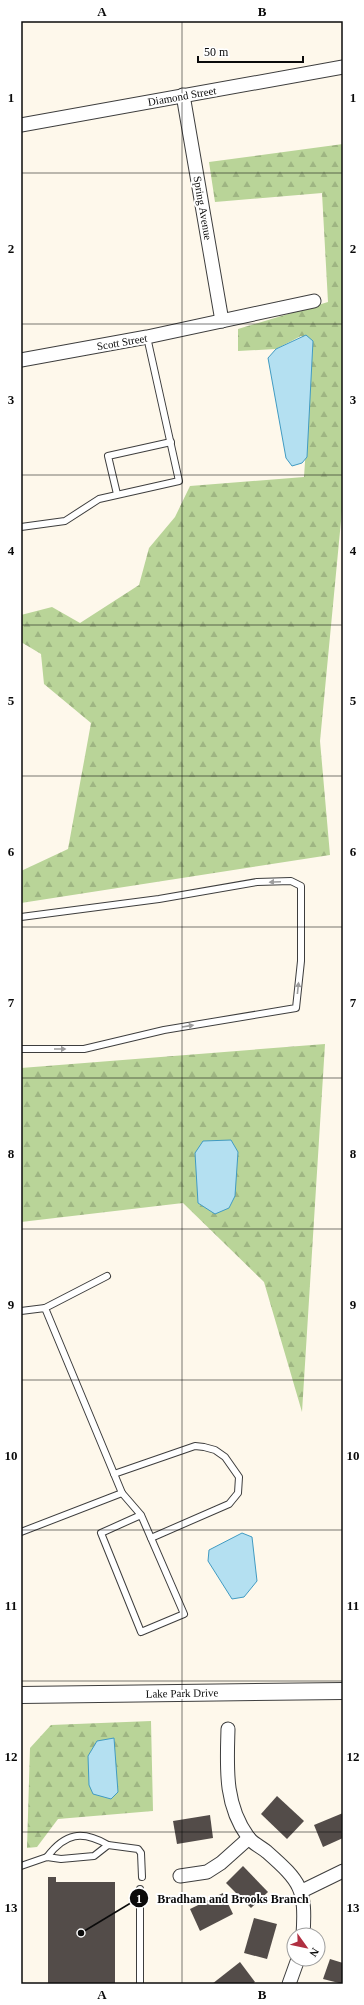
<svg xmlns="http://www.w3.org/2000/svg" width="364" height="2005" viewBox="0 0 364 2005" font-family="'Times New Roman',serif">
	<defs>
		<pattern id="forest-firs" width="22" height="20" patternUnits="userSpaceOnUse"><rect width="22" height="20" fill="#b9d498"/><path d="M5 1l3.5 6h-7zM16 11l3.5 6h-7z" fill="#9eb582"/></pattern>
	</defs>
	<rect width="100%" height="100%" fill="#fef8eb"/>
	<g fill="url(#forest-firs)">
		<path d="M 343,144 L 343,500 L 320,741 L 330,855 L 21,903 L 21,871 L 68,849 L 91,723 L 44,684 L 41,654 L 21,642 L 21,615 L 52,607 L 80,623 L 139,585 L 149,548 L 175,517 L 190,486 L 304,477 L 313,341 L 301,336 L 276,349 L 238,351 L 238,329 L 328,302 L 322,193 L 215,202 L 209,162 Z"/>
		<path d="M 325,1044 L 302,1412 L 264,1282 L 183,1203 L 21,1222 L 21,1068 Z"/>
		<path d="M 151,1721 L 153,1811 L 58,1819 L 37,1847 L 27,1848 L 30,1748 L 51,1725 Z"/>
	</g>
	<g fill="#b4e0f1" stroke="#419bc2">
		<path d="M 306,335 L 313,341 L 307,457 L 302,463 L 292,466 L 286,458 L 268,358 L 276,349 Z"/>
		<path d="M 231,1140 L 238,1152 L 235,1196 L 229,1208 L 215,1214 L 198,1203 L 195,1153 L 203,1141 Z"/>
		<path d="M 242,1533 L 252,1537 L 257,1581 L 244,1597 L 232,1599 L 208,1561 L 209,1550 Z"/>
		<path d="M 114,1738 L 118,1792 L 111,1799 L 93,1794 L 89,1785 L 88,1756 L 97,1741 Z"/>
	</g>
	<g fill="#534c49">
		<path d="M 277,1796 L 304,1821 L 287,1839 L 261,1814 Z"/>
		<path d="M 343,1813 L 343,1838 L 323,1847 L 314,1825 Z"/>
		<path d="M 210,1815 L 213,1838 L 177,1844 L 173,1821 Z"/>
		<path d="M 243,1866 L 268,1892 L 251,1908 L 226,1883 Z"/>
		<path d="M 48,1877 L 56,1877 L 56,1882 L 115,1882 L 115,1984 L 48,1984 Z"/>
		<path d="M 223,1893 L 233,1914 L 200,1931 L 190,1909 Z"/>
		<path d="M 254,1918 L 277,1924 L 267,1959 L 244,1953 Z"/>
		<path d="M 330,1959 L 343,1963 L 343,1984 L 323,1979 Z"/>
		<path d="M 240,1962 L 255,1982 L 252,1984 L 212,1984 Z"/>
	</g>
	<g fill="none" stroke-linecap="round" stroke-linejoin="round">
		<g stroke="#3e3e3e" stroke-width="8">
			<g id="service">
				<path d="M 117,494 L 108,456 L 171,442"/>
				<path d="M 21,527 L 65,521 L 99,499 L 179,481 L 147,337"/>
				<path d="M 21,917 L 159,899 L 257,882 L 291,881 L 301,886 L 301,961 L 296,1008 L 164,1030 L 84,1049 L 21,1049"/>
				<path d="M 45,1308 L 107,1276"/>
				<path d="M 21,1311 L 45,1308 L 122,1493 L 21,1532"/>
				<path d="M 114,1474 L 195,1446 L 204,1447 L 215,1450 L 225,1457 L 239,1477 L 238,1493 L 229,1504 L 151,1538"/>
				<path d="M 122,1493 L 141,1515 L 184,1614 L 141,1632 L 101,1533 L 141,1515"/>
				<path d="M 47,1857 C 65,1833 82,1830 108,1845"/>
				<path d="M 21,1866 L 47,1857 L 61,1859 L 94,1856 L 108,1845 L 138,1849 L 141,1853 L 142,1877"/>
				<path d="M 140,1889 L 140,1984"/>
			</g>
		</g>
		<g stroke="#3e3e3e" stroke-width="15">
			<g id="minor">
				<path d="M 183,95 L 222,321"/>
				<path d="M 21,125 L 343,67"/>
				<path d="M 21,360 L 147,337 L 314,301"/>
				<path d="M 228,1729 C 227,1767 224,1804 248,1837 C 252,1843 261,1847 267,1852 C 301,1882 306,1889 303,1935"/>
				<path d="M 180,1876 L 207,1872 L 221,1863 L 249,1838"/>
				<path d="M 302,1891 L 343,1871"/>
				<path d="M 289,1984 L 298,1959"/>
			</g>
		</g>
		<g stroke="#3e3e3e" stroke-width="18">
			<path id="tertiary" d="M 21,1695 L 343,1691"/>
		</g>
		<use href="#service" stroke="#fff" stroke-width="6"/>
		<use href="#minor" stroke="#fff" stroke-width="13"/>
		<use href="#tertiary" stroke="#fff" stroke-width="16"/>
	</g>
	<defs><path id="oneway-solid" d="M-6-.8H1V-3.2L6.5 0L1 3.2V.8H-6Z"/></defs>
	<g fill="#9d9d9d">
		<use href="#oneway-solid" transform="translate(275 882) rotate(178)"/>
		<use href="#oneway-solid" transform="translate(298 988) rotate(-84)"/>
		<use href="#oneway-solid" transform="translate(188 1026) rotate(-9)"/>
		<use href="#oneway-solid" transform="translate(60 1049)"/>
	</g>
	<path fill="none" stroke="#0b0b0b" stroke-width="1" stroke-opacity="0.55" d="M 182,21 L 182,1984M 21,173 L 343,173M 21,324 L 343,324M 21,475 L 343,475M 21,625 L 343,625M 21,776 L 343,776M 21,927 L 343,927M 21,1078 L 343,1078M 21,1229 L 343,1229M 21,1380 L 343,1380M 21,1530 L 343,1530M 21,1681 L 343,1681M 21,1832 L 343,1832"/>
	<g text-anchor="middle" stroke-width="4" stroke-linejoin="round" paint-order="stroke">
		<g font-size="11" fill="#0b0b0b" stroke="#fff">
			<text transform="translate(182 96) rotate(-10)" y="4">Diamond Street</text>
			<text transform="translate(203 208) rotate(80)" y="4">Spring Avenue</text>
			<text transform="translate(122 342) rotate(-10)" y="4">Scott Street</text>
			<text transform="translate(182 1693) rotate(-1)" y="4">Lake Park Drive</text>
		</g>
	</g>
	<path fill="none" stroke="#0b0b0b" stroke-width="1.5" d="M81 1933L139 1898"/>
	<g fill="#0b0b0b" stroke="#fff" stroke-width="1.5">
		<circle cx="81" cy="1933" r="4"/>
		<circle cx="139" cy="1898" r="10"/>
	</g>
	<g font-size="12" text-anchor="middle" font-weight="bold" fill="#fff">
		<text x="139" y="1903">1</text>
	</g>
	<g font-size="12" text-anchor="middle" font-weight="bold" fill="#0b0b0b" stroke="#fff" stroke-width="4" stroke-linejoin="round" paint-order="stroke">
		<text x="233" y="1903">Bradham and Brooks Branch</text>
	</g>
	<rect width="364" height="2005" fill="none" stroke="#ffffff" stroke-width="44"/>
	<g transform="translate(306 1947) rotate(123)"><circle r="19" fill="#ffffff" stroke="#9d9d9d"/>
	<path d="M0-3L7 15L0 10L-7 15Z" fill="#b02f41"/>
	<text y="-6" font-size="11" font-weight="bold" text-anchor="middle" fill="#0b0b0b">N</text>
	</g>
	<path d="M198 56v6h105v-6" fill="none" stroke="#0b0b0b" stroke-width="2"/>
	<text x="204" y="56" font-size="12" fill="#0b0b0b" stroke="#ffffff" stroke-width="3" paint-order="stroke">50 m</text>
	<rect x="22" y="22" width="320" height="1961" fill="none" stroke="#0b0b0b" stroke-width="1.5"/>
	<g font-size="13" text-anchor="middle" font-weight="bold" fill="#0b0b0b">
		<text x="102" y="16">A</text>
		<text x="262" y="16">B</text>
		<text x="11" y="102">1</text>
		<text x="353" y="102">1</text>
		<text x="11" y="253">2</text>
		<text x="353" y="253">2</text>
		<text x="11" y="404">3</text>
		<text x="353" y="404">3</text>
		<text x="11" y="555">4</text>
		<text x="353" y="555">4</text>
		<text x="11" y="705">5</text>
		<text x="353" y="705">5</text>
		<text x="11" y="856">6</text>
		<text x="353" y="856">6</text>
		<text x="11" y="1007">7</text>
		<text x="353" y="1007">7</text>
		<text x="11" y="1158">8</text>
		<text x="353" y="1158">8</text>
		<text x="11" y="1309">9</text>
		<text x="353" y="1309">9</text>
		<text x="11" y="1460">10</text>
		<text x="353" y="1460">10</text>
		<text x="11" y="1610">11</text>
		<text x="353" y="1610">11</text>
		<text x="11" y="1761">12</text>
		<text x="353" y="1761">12</text>
		<text x="11" y="1912">13</text>
		<text x="353" y="1912">13</text>
		<text x="102" y="1999">A</text>
		<text x="262" y="1999">B</text>
	</g>
</svg>
